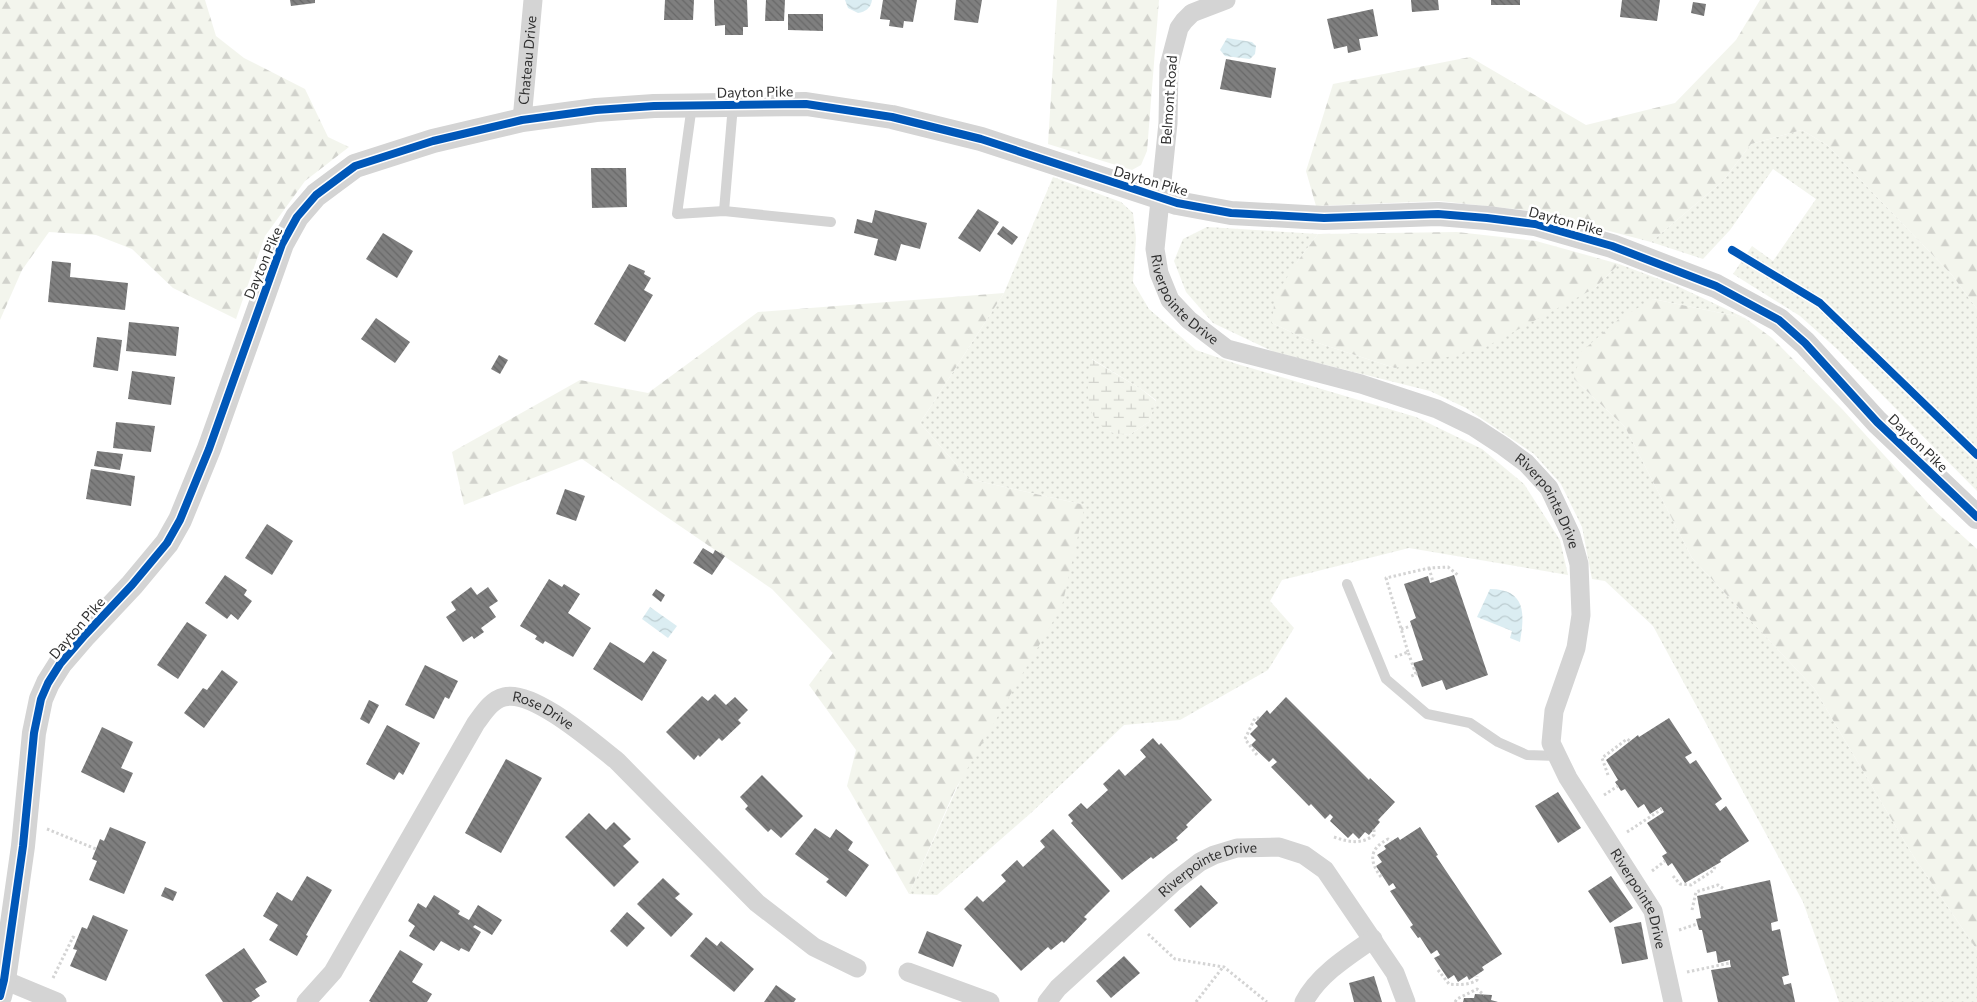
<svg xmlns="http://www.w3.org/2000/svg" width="1977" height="1002" viewBox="0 0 1977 1002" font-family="Commissioner,sans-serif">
	<defs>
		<pattern id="grass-dots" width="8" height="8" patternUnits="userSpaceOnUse" patternTransform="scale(1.25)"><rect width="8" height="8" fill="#f3f5ed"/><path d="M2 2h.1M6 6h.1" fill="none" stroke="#d1d2cc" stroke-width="1.8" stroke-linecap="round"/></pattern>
		<pattern id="forest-firs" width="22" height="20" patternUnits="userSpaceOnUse" patternTransform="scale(1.25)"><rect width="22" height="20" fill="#f3f5ed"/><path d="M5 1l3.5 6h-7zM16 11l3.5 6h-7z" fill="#d1d2cc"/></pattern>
		<pattern id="wetland-marsh" width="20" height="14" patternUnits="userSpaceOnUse" patternTransform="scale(1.25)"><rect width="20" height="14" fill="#f3f5ed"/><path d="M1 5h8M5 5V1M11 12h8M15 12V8" fill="none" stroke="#d1d2cc"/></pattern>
		<pattern id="water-waves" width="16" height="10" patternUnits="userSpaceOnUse" patternTransform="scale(1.25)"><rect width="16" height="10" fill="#dbedf2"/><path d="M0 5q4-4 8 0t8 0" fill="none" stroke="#bcccd0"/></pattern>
		<pattern id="building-back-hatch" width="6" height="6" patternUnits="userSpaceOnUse" patternTransform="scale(1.25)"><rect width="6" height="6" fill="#7f7f7f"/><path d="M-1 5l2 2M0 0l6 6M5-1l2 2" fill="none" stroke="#686868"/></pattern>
	</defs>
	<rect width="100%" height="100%" fill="#fff"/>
	<g fill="url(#grass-dots)" fill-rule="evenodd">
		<path d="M 1802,130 L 1827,145 L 1952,275 L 1977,309 L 1977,491 L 1837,349 L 1800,316 L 1733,274 L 1752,246 L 1773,261 L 1816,199 L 1773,169 L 1730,230 L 1703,259 L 1651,242 L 1723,181 L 1751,144 Z"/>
		<path d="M 1053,177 L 1121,202 L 1133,213 L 1136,238 L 1133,282 L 1149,309 L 1196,350 L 1237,364 L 1416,417 L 1482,449 L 1524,484 L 1560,540 L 1568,575 L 1409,548 L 1282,580 L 1270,601 L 1294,628 L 1268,670 L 1180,720 L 1124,725 L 1032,812 L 937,895 L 909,894 L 1085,505 L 969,479 L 920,423 L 1004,293 ZM 1092,359 L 1141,389 L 1156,400 L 1149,422 L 1129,435 L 1110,432 Z"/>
		<path d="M 1207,227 L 1318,234 L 1297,262 L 1272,323 L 1306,339 L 1395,368 L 1595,288 L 1619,264 L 1675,285 L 1745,318 L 1653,299 L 1574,379 L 1625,427 L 1692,558 L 1814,688 L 1912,854 L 1977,950 L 1977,1002 L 1839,1002 L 1803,902 L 1653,626 L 1605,581 L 1592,579 L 1582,527 L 1561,484 L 1534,454 L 1466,408 L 1430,391 L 1274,352 L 1213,323 L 1186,292 L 1174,261 L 1183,239 Z"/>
	</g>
	<g fill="url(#forest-firs)">
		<path d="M 0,0 L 205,0 L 216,36 L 244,58 L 305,89 L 328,137 L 349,147 L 305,181 L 265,236 L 236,319 L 173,288 L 132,249 L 96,235 L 49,232 L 22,270 L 0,320 Z"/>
		<path d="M 1057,0 L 1159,0 L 1147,151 L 1141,165 L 1132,170 L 1048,144 Z"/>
		<path d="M 1760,0 L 1977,0 L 1977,309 L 1952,275 L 1827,145 L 1802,130 L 1751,144 L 1723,181 L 1651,242 L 1533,211 L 1439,201 L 1316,206 L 1306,171 L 1333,84 L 1470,57 L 1586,125 L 1675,103 L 1736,40 Z"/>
		<path d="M 1457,232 L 1536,241 L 1619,264 L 1595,288 L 1480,350 L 1395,368 L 1306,339 L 1272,323 L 1275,296 L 1297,262 L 1318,234 Z"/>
		<path d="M 1004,293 L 920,423 L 969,479 L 1085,505 L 1062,606 L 955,790 L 909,894 L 847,786 L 856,750 L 809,685 L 833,653 L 772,589 L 582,459 L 464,505 L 452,452 L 580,380 L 648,393 L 758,312 Z"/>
		<path d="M 1653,299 L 1745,318 L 1772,338 L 1843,410 L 1935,511 L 1977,549 L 1977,950 L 1912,854 L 1814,688 L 1692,558 L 1625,427 L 1574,379 L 1581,352 L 1619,319 Z"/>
	</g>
	<path fill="url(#wetland-marsh)" d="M 1091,359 L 1141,389 L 1156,401 L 1149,422 L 1129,435 C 1123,434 1114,434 1109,431 C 1082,417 1087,383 1091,359 Z"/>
	<g fill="url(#water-waves)">
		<path d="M 845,0 L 872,0 C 871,8 865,12 858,13 L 848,8 Z"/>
		<path d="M 1227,38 L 1252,42 L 1256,46 L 1255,54 L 1250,59 L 1225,56 L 1220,50 Z"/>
		<path d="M 1490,589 C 1526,589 1525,614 1520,642 L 1510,638 L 1512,631 L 1477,617 Z"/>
		<path d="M 650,607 L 677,626 L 668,638 L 642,619 Z"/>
	</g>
	<g fill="url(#building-back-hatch)">
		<path d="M 290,0 L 315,0 L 315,3 L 291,6 Z"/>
		<path d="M 665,0 L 694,0 L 693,20 L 664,20 Z"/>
		<path d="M 714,0 L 747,0 L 748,27 L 743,27 L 743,35 L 725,35 L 725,25 L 715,26 Z"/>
		<path d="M 766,0 L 785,0 L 784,21 L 765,21 Z"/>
		<path d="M 883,0 L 917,0 L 913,22 L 904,21 L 903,28 L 889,26 L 890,20 L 880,19 Z"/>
		<path d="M 956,0 L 982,0 L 978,23 L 954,20 Z"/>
		<path d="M 1411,0 L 1438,0 L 1439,10 L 1412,12 Z"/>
		<rect x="1491" y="0" width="29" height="5"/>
		<path d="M 1622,0 L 1660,0 L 1657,21 L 1620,17 Z"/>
		<path d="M 1693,2 L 1706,4 L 1704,16 L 1691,13 Z"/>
		<path d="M 1373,9 L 1378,36 L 1359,39 L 1361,50 L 1348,53 L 1347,46 L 1334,49 L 1327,19 Z"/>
		<path d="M 788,14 L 823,14 L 823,31 L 788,30 Z"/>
		<path d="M 1226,59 L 1276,68 L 1271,98 L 1220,89 Z"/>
		<path d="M 591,168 L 626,168 L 627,207 L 592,208 Z"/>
		<path d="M 978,209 L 999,222 L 980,252 L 958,238 Z"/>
		<path d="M 875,210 L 927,223 L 920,249 L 901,244 L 896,261 L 874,255 L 878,239 L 854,233 L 857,219 L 872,223 Z"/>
		<path d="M 1003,226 L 1018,237 L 1012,245 L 997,234 Z"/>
		<path d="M 383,233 L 413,251 L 397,278 L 366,259 Z"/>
		<path d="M 52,261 L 71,263 L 70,277 L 128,283 L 125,310 L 48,302 Z"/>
		<path d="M 629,264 L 645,271 L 644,274 L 651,278 L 644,290 L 653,295 L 625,342 L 594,324 Z"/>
		<path d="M 376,318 L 410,342 L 395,363 L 361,339 Z"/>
		<path d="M 129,322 L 179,327 L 176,356 L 126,351 Z"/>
		<path d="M 97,337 L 122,340 L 118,371 L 93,367 Z"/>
		<path d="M 499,355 L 508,360 L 500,374 L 491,369 Z"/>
		<path d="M 132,371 L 175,377 L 171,405 L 128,399 Z"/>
		<path d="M 116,422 L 155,426 L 151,452 L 113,448 Z"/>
		<path d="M 97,451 L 123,454 L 120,470 L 94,466 Z"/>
		<path d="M 91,469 L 135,476 L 131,506 L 86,499 Z"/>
		<path d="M 565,489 L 585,496 L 576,521 L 556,514 Z"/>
		<path d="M 267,524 L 293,541 L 272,575 L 245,558 Z"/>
		<path d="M 703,548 L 713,554 L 715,550 L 725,556 L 712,575 L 693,563 Z"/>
		<path d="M 225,575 L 247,590 L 244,595 L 252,601 L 238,620 L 231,614 L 227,619 L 205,603 Z"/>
		<path d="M 1454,575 L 1488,675 L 1446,690 L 1442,680 L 1422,687 L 1413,663 L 1423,660 L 1410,621 L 1416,618 L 1404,584 L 1428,576 L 1430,583 Z"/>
		<path d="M 549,579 L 562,587 L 564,584 L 580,594 L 568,613 L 591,628 L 573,657 L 545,641 L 543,644 L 535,639 L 537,636 L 520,626 Z"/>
		<path d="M 471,587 L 477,595 L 488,587 L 498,601 L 489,607 L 496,617 L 481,628 L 484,632 L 474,639 L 472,636 L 463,642 L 446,617 L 456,610 L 451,602 Z"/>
		<path d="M 656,589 L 665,595 L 661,602 L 652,595 Z"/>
		<path d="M 187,622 L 207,635 L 178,679 L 157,665 Z"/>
		<path d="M 610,642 L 644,663 L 653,651 L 667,660 L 642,701 L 593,669 Z"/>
		<path d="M 425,665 L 458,681 L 449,699 L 445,697 L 434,719 L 405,705 Z"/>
		<path d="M 222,670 L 238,682 L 204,728 L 184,713 L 203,688 L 207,690 Z"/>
		<path d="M 715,694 L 726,705 L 735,697 L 748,710 L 738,720 L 741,723 L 722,741 L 719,738 L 700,757 L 698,755 L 694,760 L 666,732 L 702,696 L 708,701 Z"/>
		<path d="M 1286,697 L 1369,780 L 1370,778 L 1395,802 L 1378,820 L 1380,822 L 1369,835 L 1365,832 L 1359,839 L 1353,833 L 1348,838 L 1330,821 L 1333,817 L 1330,814 L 1325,819 L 1311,804 L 1309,806 L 1271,767 L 1277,762 L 1273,758 L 1269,762 L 1251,745 L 1256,740 L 1250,734 L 1258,726 L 1255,723 L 1267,710 L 1270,714 Z"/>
		<path d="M 369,700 L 379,705 L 369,724 L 360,719 Z"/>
		<path d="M 1669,718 L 1692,753 L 1685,757 L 1690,764 L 1696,760 L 1722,799 L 1715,804 L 1720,811 L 1726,806 L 1749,841 L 1720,860 L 1721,862 L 1685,883 L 1672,863 L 1668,866 L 1662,856 L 1667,853 L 1647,823 L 1664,812 L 1661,807 L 1650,814 L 1644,804 L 1638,808 L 1625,789 L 1621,791 L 1615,782 L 1618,780 L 1606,760 L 1638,735 L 1639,737 Z"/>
		<path d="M 387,725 L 420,743 L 403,775 L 399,772 L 394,780 L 366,764 Z"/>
		<path d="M 102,727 L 133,742 L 121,768 L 133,773 L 124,793 L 81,772 Z"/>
		<path d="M 1153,738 L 1159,745 L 1161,743 L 1212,800 L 1186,825 L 1188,827 L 1176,838 L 1178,840 L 1153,859 L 1151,857 L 1122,880 L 1071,823 L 1073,821 L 1068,815 L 1081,803 L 1087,809 L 1108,790 L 1103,784 L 1119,769 L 1125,776 L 1146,757 L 1140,750 Z"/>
		<path d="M 506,759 L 542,778 L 501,853 L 465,833 Z"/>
		<path d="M 762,775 L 803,816 L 781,838 L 771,829 L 768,832 L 745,809 L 748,806 L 740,797 Z"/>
		<path d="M 1558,792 L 1581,828 L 1558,843 L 1535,806 Z"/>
		<path d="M 589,813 L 606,830 L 614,822 L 631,839 L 623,846 L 639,862 L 614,887 L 565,837 Z"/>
		<path d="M 110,827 L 146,842 L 124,894 L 89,880 L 97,861 L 92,859 L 100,839 L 104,841 Z"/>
		<path d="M 1420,827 L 1438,855 L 1436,856 L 1502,954 L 1482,967 L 1484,970 L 1469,980 L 1467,976 L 1458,982 L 1454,975 L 1448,979 L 1434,958 L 1440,955 L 1437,950 L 1431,954 L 1420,937 L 1418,938 L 1410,927 L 1413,925 L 1390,891 L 1396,888 L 1393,883 L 1389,886 L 1376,866 L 1382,862 L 1377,855 L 1386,849 L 1384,846 L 1398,837 L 1400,840 Z"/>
		<path d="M 815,828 L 830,838 L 836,829 L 853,842 L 848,850 L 869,865 L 846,897 L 826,882 L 829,879 L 795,854 Z"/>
		<path d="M 1053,829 L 1110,891 L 1084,917 L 1087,919 L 1064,943 L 1062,941 L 1051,950 L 1048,947 L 1021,971 L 964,909 L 977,896 L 983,902 L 1006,881 L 1001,875 L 1017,860 L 1023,867 L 1045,847 L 1040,841 Z"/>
		<path d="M 307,876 L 332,890 L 306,935 L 308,936 L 297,956 L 269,940 L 278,925 L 263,916 L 277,892 L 292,901 Z"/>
		<path d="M 1611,876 L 1633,908 L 1610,923 L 1588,891 Z"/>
		<path d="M 663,878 L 680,894 L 675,898 L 693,914 L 671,937 L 637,904 Z"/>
		<path d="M 1770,880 L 1778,921 L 1771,923 L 1772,931 L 1780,929 L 1789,975 L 1782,977 L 1784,985 L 1791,983 L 1795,1002 L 1718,1002 L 1711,970 L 1731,967 L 1730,963 L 1730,960 L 1718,963 L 1716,951 L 1707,953 L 1702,930 L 1699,930 L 1696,919 L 1701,918 L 1697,896 Z"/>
		<path d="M 1201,885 L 1218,903 L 1190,928 L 1174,910 Z"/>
		<path d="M 165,887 L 177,892 L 173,901 L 161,896 Z"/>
		<path d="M 434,895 L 460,911 L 458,914 L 469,920 L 478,905 L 502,920 L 492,935 L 475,925 L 473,927 L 481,932 L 469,952 L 461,948 L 459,951 L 441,941 L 434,951 L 409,936 L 415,926 L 408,921 L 418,903 L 426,908 Z"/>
		<path d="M 627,912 L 645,928 L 627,947 L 610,931 Z"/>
		<path d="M 93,915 L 128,930 L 106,981 L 70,966 L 77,950 L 73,949 L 82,927 L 87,929 Z"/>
		<path d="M 1641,922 L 1648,959 L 1622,964 L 1614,927 Z"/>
		<path d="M 927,931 L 962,945 L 953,967 L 918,953 Z"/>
		<path d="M 706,937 L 717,946 L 721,941 L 754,969 L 734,992 L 690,956 Z"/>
		<path d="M 244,948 L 267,982 L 255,989 L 260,996 L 251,1002 L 223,1002 L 205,975 Z"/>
		<path d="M 400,950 L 423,964 L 412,982 L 432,994 L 427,1002 L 371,1002 L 369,1001 Z"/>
		<path d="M 1124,956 L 1140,973 L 1111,998 L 1096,981 Z"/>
		<path d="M 1374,976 L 1382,1002 L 1354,1002 L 1349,983 Z"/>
		<path d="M 776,985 L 796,999 L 794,1002 L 764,1002 Z"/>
		<path d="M 1475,994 L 1492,995 L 1491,1000 L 1498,1002 L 1463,1002 L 1464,998 L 1474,998 Z"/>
	</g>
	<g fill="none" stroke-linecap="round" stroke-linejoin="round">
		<g stroke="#d4d4d4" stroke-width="3" stroke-dasharray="2.5 2.5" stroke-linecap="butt">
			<path d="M 1429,568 L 1433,582"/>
			<path d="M 1401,629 L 1411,626"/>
			<path d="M 1408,652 L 1386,578 L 1429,568 L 1448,567 L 1459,576"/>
			<path d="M 1395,657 L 1408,652 L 1416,674 L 1409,677"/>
			<path d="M 1257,755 L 1245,739 L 1255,718 L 1260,718"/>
			<path d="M 1608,775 L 1602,758 L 1627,739 L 1630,741"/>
			<path d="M 1604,795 L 1618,786"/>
			<path d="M 47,829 L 96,849"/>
			<path d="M 1627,832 L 1662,809"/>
			<path d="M 1334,837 C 1348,842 1361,845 1374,835 L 1374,829"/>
			<path d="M 1652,871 L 1665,861"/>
			<path d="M 1673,876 L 1680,884 L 1691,885 L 1714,870 L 1715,866"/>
			<path d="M 1381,877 C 1369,861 1369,849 1388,839 L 1391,841"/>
			<path d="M 1692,910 L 1696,892 L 1718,885 L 1724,889"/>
			<path d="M 1679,930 L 1697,924"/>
			<path d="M 1148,934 L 1175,959 L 1224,967 L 1267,1002"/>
			<path d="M 1438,970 L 1449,984 C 1458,985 1470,985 1477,980 L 1477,976"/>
			<path d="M 1687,972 L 1730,963"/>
			<path d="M 53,978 L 73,937 L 77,939"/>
			<path d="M 1196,1002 L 1223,967"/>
			<path d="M 1455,1002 L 1457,999 L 1477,989 L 1484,995"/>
		</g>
		<g stroke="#d4d4d4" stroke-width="10">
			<path d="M 692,105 L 677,214 L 724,211 L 831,222"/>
			<path d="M 724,211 L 733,105"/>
			<path d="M 1347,584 L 1386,679 L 1427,714 L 1470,723 L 1498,742 L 1527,755 L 1557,756"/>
		</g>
		<g stroke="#d4d4d4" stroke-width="19">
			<path id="s1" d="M 1226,0 L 1192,13 L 1184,21 L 1179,28 L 1169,66 L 1168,123 L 1155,249 L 1159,273 L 1170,300 L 1189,320 L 1227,349 L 1361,384 L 1437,409 L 1474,427 L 1503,446 L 1526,463 L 1549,488 L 1571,535 L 1579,564 L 1581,615 L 1576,648 L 1554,711 L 1551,743 L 1568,778 L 1653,911 L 1673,1002"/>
			<path id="s2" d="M 522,120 L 533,0"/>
			<path d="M 908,972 L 990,1002"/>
			<path d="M 4,980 L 57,1002"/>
			<path id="s3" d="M 306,1002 L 333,972 L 476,723 C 483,714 491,700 504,697 C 533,689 594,743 617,761 L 757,903 L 814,947 L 857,968"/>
			<path id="s4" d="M 1047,1002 L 1058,988 L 1174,882 L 1200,862 L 1214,855 L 1237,848 L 1279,847 L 1304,855 L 1325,870 L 1395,973 L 1406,1002"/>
			<path d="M 1304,1002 C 1318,975 1348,956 1373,939"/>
		</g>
		<path stroke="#d4d4d4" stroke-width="24" d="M 0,996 L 4,980 L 23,846 L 34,733 L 41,699 L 48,683 L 60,664 L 85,635 L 132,585 L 167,543 L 180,520 L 209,449 L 282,244 L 297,217 L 316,195 L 355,166 L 433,141 L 522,120 L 596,110 L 654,106 L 806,104 L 892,117 L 981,139 L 1177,203 L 1231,213 L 1324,218 L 1438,214 L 1487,218 L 1535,224 L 1612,246 L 1716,286 L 1779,320 L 1805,343 L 1877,422 L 1977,517"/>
		<g stroke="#fff" stroke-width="11">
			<g id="cycleway">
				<path d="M 1732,250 L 1820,303 L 1977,455"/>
				<path d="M 0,996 L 4,980 L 23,846 L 34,733 L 41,699 L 48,683 L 60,664 L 85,635 L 132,585 L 167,543 L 180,520 L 209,449 L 282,244 L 297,217 L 316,195 L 355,166 L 433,141 L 522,120 L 596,110 L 654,106 L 806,104 L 892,117 L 981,139 L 1177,203 L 1231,213 L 1324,218 L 1438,214 L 1487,218 L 1535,224 L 1612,246 L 1716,286 L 1779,320 L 1805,343 L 1877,422 L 1977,517"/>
			</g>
		</g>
		<use href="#cycleway" stroke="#0057b8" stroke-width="8"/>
	</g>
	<g text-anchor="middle" stroke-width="5" stroke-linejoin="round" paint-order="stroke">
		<g font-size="14" fill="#303030" stroke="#fff">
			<text dy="5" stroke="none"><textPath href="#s2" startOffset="60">Chateau Drive</textPath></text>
			<text transform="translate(755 92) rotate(-1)" y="5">Dayton Pike</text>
			<text transform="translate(1169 100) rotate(-86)" y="5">Belmont Road</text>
			<text transform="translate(1151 181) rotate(16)" y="5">Dayton Pike</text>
			<text transform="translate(1566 221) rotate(15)" y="5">Dayton Pike</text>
			<text transform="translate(263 263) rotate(-67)" y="5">Dayton Pike</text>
			<text dy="5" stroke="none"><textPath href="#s1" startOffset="340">Riverpointe Drive</textPath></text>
			<text transform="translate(1918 443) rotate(44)" y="5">Dayton Pike</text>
			<text dy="5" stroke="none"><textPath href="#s1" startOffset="775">Riverpointe Drive</textPath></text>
			<text transform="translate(77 628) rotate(-49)" y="5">Dayton Pike</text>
			<text dy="5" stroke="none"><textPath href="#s3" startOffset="409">Rose Drive</textPath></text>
			<text dy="5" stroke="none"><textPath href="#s4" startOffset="212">Riverpointe Drive</textPath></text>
			<text dy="5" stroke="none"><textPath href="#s1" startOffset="1210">Riverpointe Drive</textPath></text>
		</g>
	</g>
</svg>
